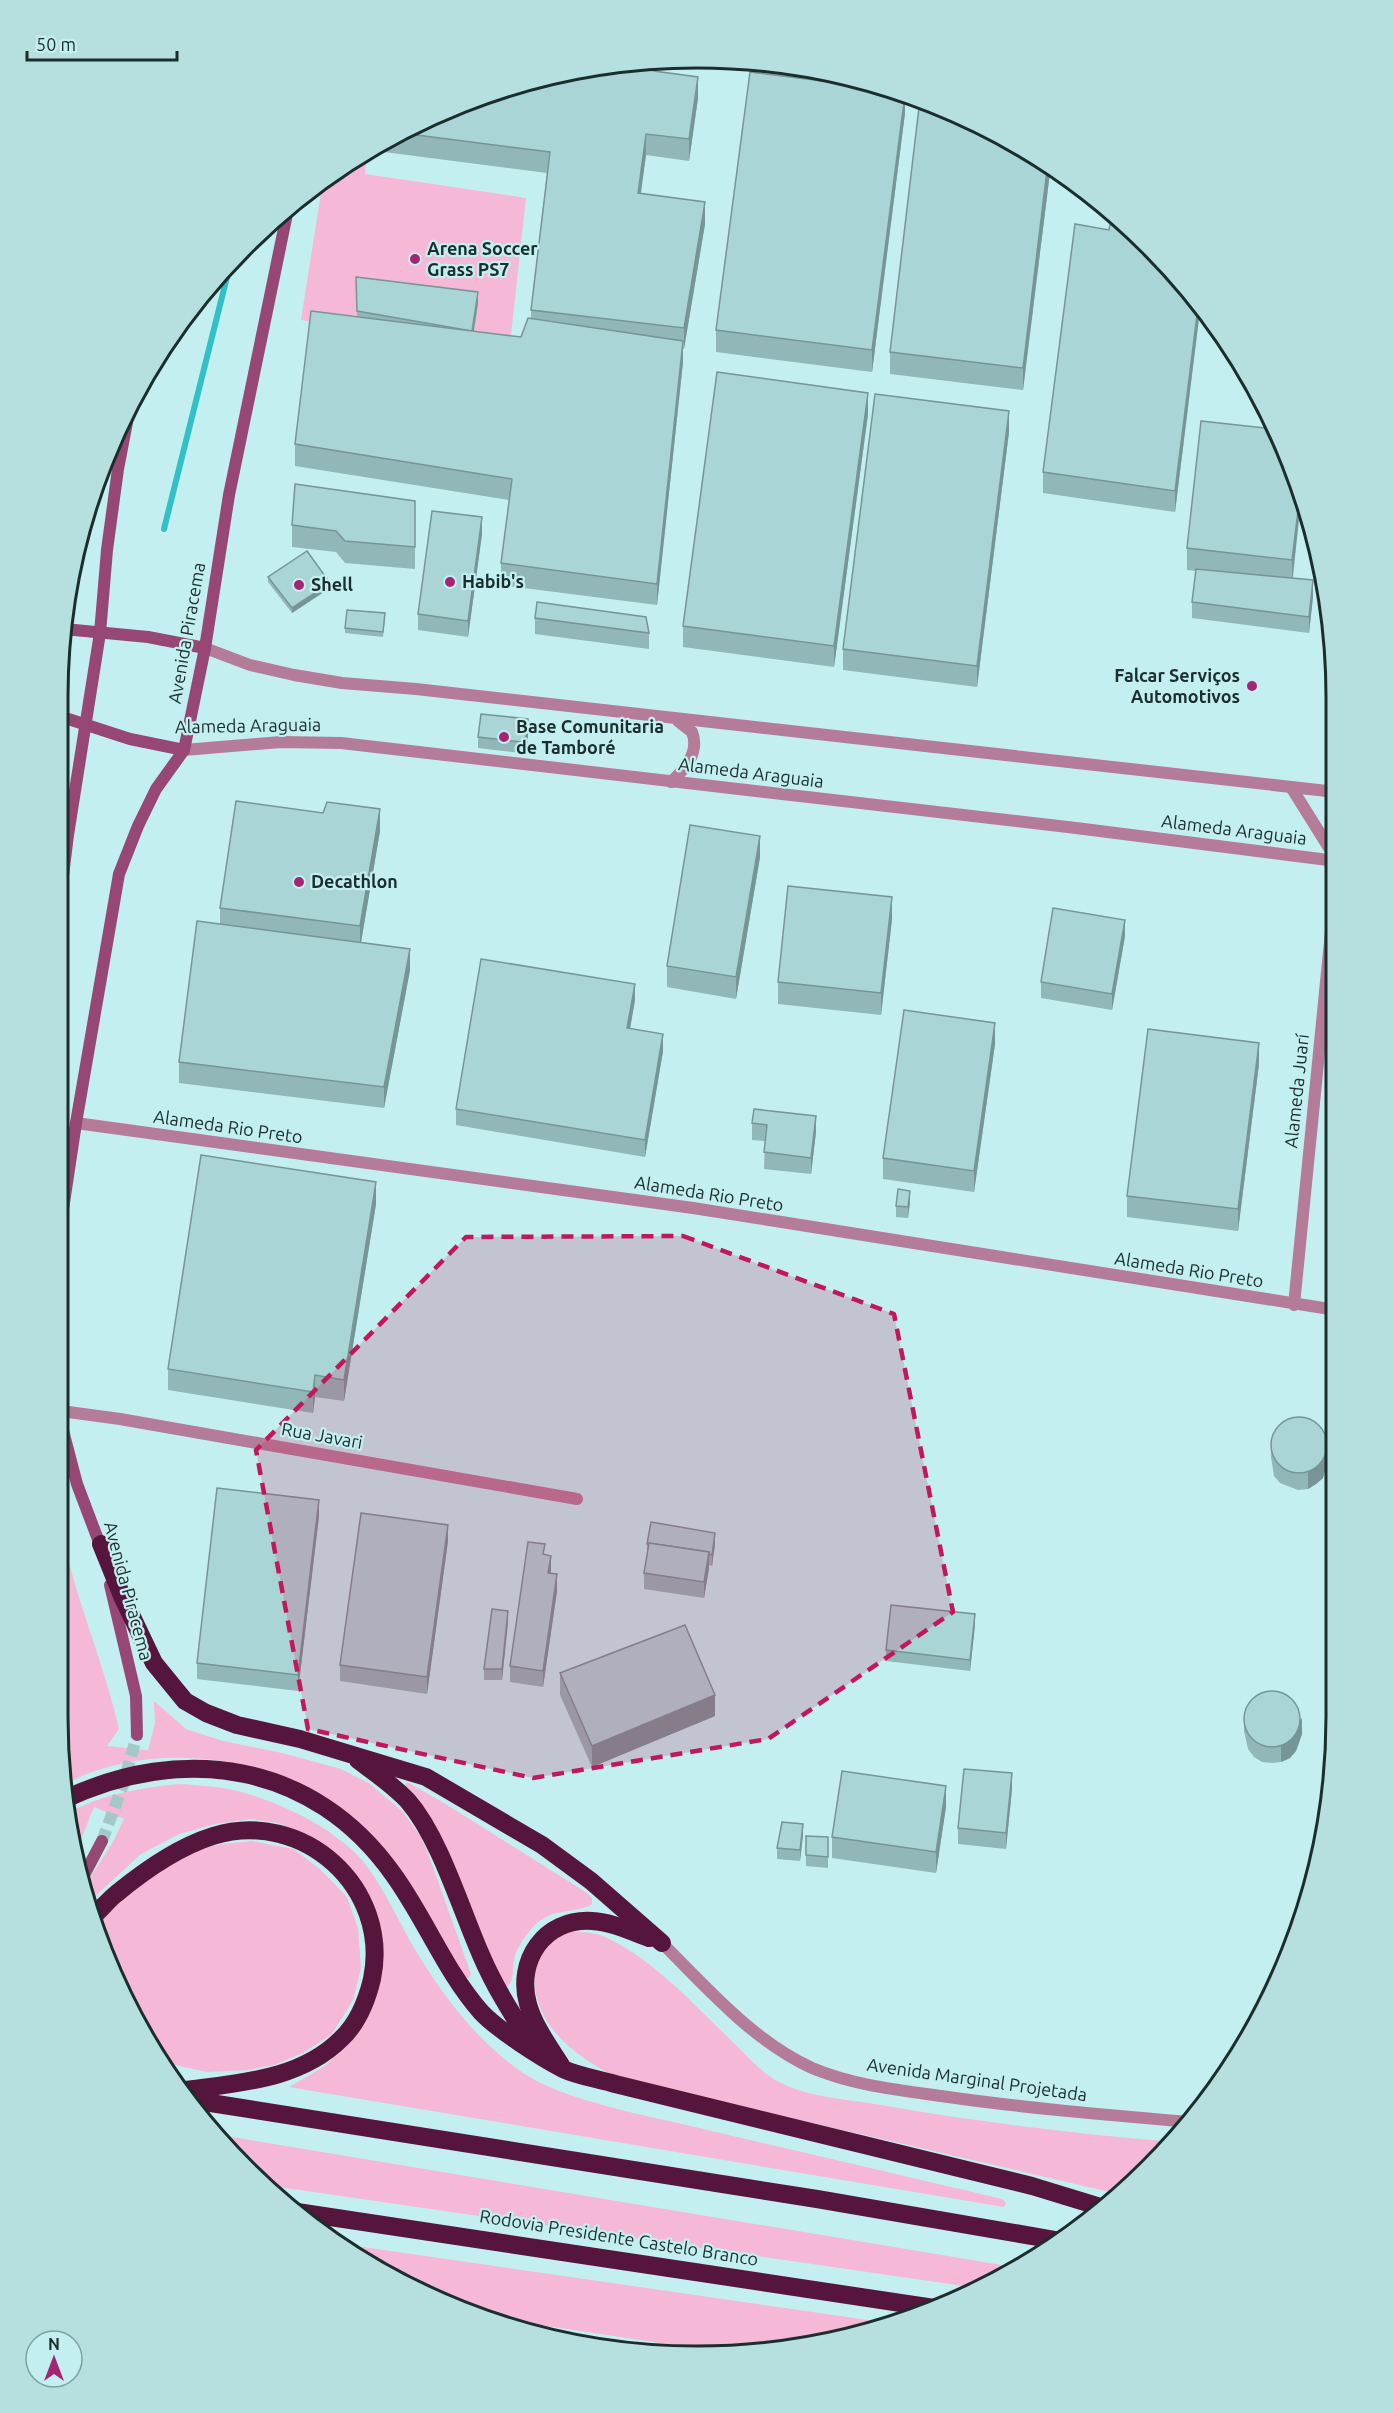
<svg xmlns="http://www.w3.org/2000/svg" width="1394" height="2413" viewBox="0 0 1394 2413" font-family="Ubuntu,sans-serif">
	<rect width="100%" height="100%" fill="#c3eff0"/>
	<g fill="#f5b8d7">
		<path d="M 366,152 L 365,174 L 526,198 L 509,353 L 301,320 L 323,180 L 341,165 Z"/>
		<path d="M 62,1534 C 76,1600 104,1663 119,1729 L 107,1746 L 148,1750 L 155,1723 L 154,1701 L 186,1729 L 223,1741 L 282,1753 L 341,1769 L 370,1784 L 403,1812 L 421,1837 L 429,1856 L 471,1974 L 469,1978 L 463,1976 C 435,1930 410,1878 374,1838 C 359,1821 339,1810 319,1799 C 303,1790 287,1779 271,1773 C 206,1751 123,1751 62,1786 Z"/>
		<path d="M 407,1782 L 444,1803 L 587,1893 L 592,1898 L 592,1904 C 581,1912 559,1909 544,1918 C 532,1925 520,1942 515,1955 C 512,1965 515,1978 508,1986 L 502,1985 L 427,1814 L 417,1797 L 405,1785 Z"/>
		<path d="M 180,1784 C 194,1785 209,1786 223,1788 C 272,1797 340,1828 369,1869 C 385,1892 397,1917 410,1941 C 440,1992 474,2039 523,2073 C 565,2101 649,2116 699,2128 C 800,2152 901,2175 1002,2199 L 1006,2203 L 1004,2207 L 289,2087 L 325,2066 L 357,2034 L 378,1926 L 370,1898 L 354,1873 L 332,1851 L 310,1836 L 278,1823 L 251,1819 L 215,1824 L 179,1834 L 141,1854 L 92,1899 L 86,1901 L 83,1889 L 113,1842 L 124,1819 L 94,1807 L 75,1854 L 66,1814 C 102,1794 139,1788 180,1784 Z"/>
		<path d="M 251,1841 L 293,1849 L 320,1869 L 347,1897 L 358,1928 L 361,1968 L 353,2000 L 332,2034 L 303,2053 L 274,2065 L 248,2070 L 207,2072 L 162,2062 L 123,1999 L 93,1926 C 127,1894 163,1860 209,1847 C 222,1843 237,1843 251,1841 Z"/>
		<path d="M 570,1932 C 583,1932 597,1932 609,1939 C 657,1962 699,2010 738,2047 C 750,2059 763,2074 779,2082 C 809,2098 848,2099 881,2105 C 978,2122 1076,2134 1174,2142 L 1119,2194 L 618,2078 C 576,2057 530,2024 535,1971 C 537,1950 551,1939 570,1932 Z"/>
		<path d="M 214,2134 L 1020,2268 L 978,2288 L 265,2185 L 245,2169 Z"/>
		<path d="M 335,2243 L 896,2324 L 822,2344 L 728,2353 L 486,2317 L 414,2290 Z"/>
	</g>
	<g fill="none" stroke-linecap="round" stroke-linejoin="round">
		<path stroke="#31c0c5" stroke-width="6" d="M 164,529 L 231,261"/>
		<path stroke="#a2c8c9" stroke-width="12" stroke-dasharray="12 6" stroke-linecap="butt" d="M 102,1841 L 123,1785 L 137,1735"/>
		<g stroke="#b47c98" stroke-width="12">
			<path d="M 76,1123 L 693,1208 L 1336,1310"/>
			<path d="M 1294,1305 L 1336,881"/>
			<path d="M 61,1411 L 120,1419 L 577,1499"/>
			<path d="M 662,1943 C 707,1988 753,2041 812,2068 C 852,2085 898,2090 941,2096 C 1024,2108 1107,2115 1190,2122"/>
		</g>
		<g stroke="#b47c98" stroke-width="12">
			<path d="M 205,648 L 250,665 L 294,675 L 342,683 L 416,689 L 1336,792"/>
			<path d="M 184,750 L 281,742 L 341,743 L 1076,828 L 1336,861"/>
			<path d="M 671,782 C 685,769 700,752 692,732 L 678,721"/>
			<path d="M 1291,787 L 1336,859"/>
		</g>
		<g stroke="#964774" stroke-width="12">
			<path d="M 64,629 L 148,637 L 205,648"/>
			<path d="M 59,716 L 130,739 L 184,750"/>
			<path d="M 59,809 L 68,834"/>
			<path d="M 59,908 L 68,835 L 100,633 L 107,550 L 118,469 L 128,417"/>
			<path d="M 60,1229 L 76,1123 L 119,874 L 138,826 L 156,789 L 184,750 L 205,648 L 229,495 L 288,209"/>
			<path d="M 61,1423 L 77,1484 L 102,1550"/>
			<path d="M 110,1585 L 136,1696 L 137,1735"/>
			<path d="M 81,1881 L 102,1841"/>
		</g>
		<g stroke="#56153d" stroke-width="18">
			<path d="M 101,1544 L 122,1596 L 154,1663 L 185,1701 L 206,1713 L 237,1725 L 300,1739 L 426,1777 L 542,1845 L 591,1881 L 662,1943"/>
			<path d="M 358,1760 C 375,1773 393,1785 408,1801 C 440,1838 461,1910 481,1955 C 495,1988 514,2017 533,2047"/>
			<path d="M 63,1800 C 182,1743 314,1762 393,1874 C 425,1918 445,1971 481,2012 C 498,2030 540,2057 563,2069 C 578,2076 598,2079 615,2084 L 1032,2186 L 1104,2208"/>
			<path d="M 90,1919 C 100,1911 107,1901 116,1894 C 145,1870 178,1847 213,1836 C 303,1808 391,1888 372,1979 C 367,2000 357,2024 341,2039 C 299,2081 235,2083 180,2091"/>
			<path d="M 561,2065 C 549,2046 534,2026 528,2004 C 516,1961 544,1918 592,1921 C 612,1922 630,1931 649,1938"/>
			<path d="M 185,2099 L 817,2199 L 1061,2241"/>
			<path d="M 297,2212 L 934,2308"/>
		</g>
	</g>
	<g fill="#92b7b8">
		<path d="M 658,61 L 656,71 L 698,98 L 689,161 L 646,155 L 640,194 L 705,224 L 684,349 L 683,349 L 683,362 L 657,605 L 501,585 L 501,563 L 509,500 L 295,466 L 295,444 L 357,317 L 356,277 L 478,303 L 474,331 L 521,337 L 531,319 L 531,310 L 547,173 L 384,152 L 384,142 L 452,106 Z"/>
		<path d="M 905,113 L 872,372 L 716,352 L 716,330 Z"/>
		<path d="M 1051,164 L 1023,390 L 890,374 L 890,352 Z"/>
		<path d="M 1150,245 L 1200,310 L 1175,512 L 1043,493 L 1043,472 Z"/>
		<path d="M 868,414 L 834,667 L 683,647 L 683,626 Z"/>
		<path d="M 1009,432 L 977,687 L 843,670 L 843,649 Z"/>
		<path d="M 1302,490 L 1293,578 L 1313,597 L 1309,633 L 1192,618 L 1192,602 L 1196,571 L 1187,570 L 1187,548 Z"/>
		<path d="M 415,501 L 415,569 L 345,563 L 336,552 L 292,547 L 292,525 Z"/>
		<path d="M 482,534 L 468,637 L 418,630 L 418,614 Z"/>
		<path d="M 268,577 L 330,588 L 292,613 L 268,582 Z"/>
		<path d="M 535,618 L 649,633 L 649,649 L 535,634 Z"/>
		<path d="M 385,619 L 383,637 L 345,633 L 345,628 Z"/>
		<path d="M 481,714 L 528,744 L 522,753 L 478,748 L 478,737 Z"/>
		<path d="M 380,831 L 361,942 L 410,970 L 384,1108 L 179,1083 L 179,1062 L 220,924 L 220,908 Z"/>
		<path d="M 760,857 L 736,999 L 667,987 L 667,966 Z"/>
		<path d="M 892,919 L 881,1015 L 778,1004 L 778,982 Z"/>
		<path d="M 1125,936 L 1112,1010 L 1041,998 L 1041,982 Z"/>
		<path d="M 635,1000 L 630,1029 L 663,1051 L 645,1157 L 456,1125 L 456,1109 Z"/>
		<path d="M 995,1044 L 974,1192 L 883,1179 L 883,1158 Z"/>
		<path d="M 1259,1064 L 1238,1231 L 1127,1217 L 1127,1196 Z"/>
		<path d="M 752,1123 L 816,1132 L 811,1174 L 764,1169 L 765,1141 L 752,1140 Z"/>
		<path d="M 910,1202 L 908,1218 L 896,1217 L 896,1206 Z"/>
		<path d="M 376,1204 L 344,1401 L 315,1397 L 313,1413 L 168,1390 L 168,1369 Z"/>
		<path d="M 1271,1441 L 1328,1460 L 1323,1478 L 1316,1484 L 1308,1489 L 1298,1490 L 1280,1483 L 1274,1476 L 1271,1457 Z"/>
		<path d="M 319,1516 L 298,1691 L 197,1679 L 197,1663 Z"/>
		<path d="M 448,1541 L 427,1694 L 340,1681 L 340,1665 Z"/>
		<path d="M 647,1544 L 715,1544 L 712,1566 L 709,1565 L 704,1598 L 644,1589 L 644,1573 L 647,1554 Z"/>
		<path d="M 545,1555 L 557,1591 L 543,1687 L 510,1682 L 510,1666 Z"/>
		<path d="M 508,1622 L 502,1680 L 484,1680 L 484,1669 Z"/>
		<path d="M 975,1625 L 970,1671 L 886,1661 L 886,1650 Z"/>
		<path d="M 560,1673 L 715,1716 L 592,1767 L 560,1695 Z"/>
		<path d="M 1244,1715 L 1302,1734 L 1296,1751 L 1290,1758 L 1281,1762 L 1272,1763 L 1262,1762 L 1254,1757 L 1248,1749 L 1244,1731 Z"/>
		<path d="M 1012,1789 L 1006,1849 L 958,1844 L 958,1828 Z"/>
		<path d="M 946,1807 L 936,1873 L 832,1858 L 832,1837 Z"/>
		<path d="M 803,1835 L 800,1861 L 777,1859 L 777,1848 Z"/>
		<path d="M 806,1836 L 828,1857 L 828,1868 L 806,1866 Z"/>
	</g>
	<g fill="#779596">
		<path d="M 655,61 L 658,61 L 654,92 L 654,71 Z"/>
		<path d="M 698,77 L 698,98 L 689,161 L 689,139 Z"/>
		<path d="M 905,95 L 905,113 L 872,372 L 872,350 Z"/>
		<path d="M 646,134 L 646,155 L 638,215 L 638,193 Z"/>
		<path d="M 1048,162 L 1051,164 L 1023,390 L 1023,368 Z"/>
		<path d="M 705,202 L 705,224 L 684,349 L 684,328 Z"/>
		<path d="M 478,292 L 478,303 L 472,342 L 472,331 Z"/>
		<path d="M 1198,307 L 1200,310 L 1175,512 L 1175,491 Z"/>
		<path d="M 683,341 L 683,362 L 657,605 L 657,584 Z"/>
		<path d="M 868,393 L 868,414 L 834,667 L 834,646 Z"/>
		<path d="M 1009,411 L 1009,432 L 977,687 L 977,666 Z"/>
		<path d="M 1301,486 L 1302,490 L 1292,581 L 1292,560 Z"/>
		<path d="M 482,517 L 482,534 L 468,637 L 468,621 Z"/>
		<path d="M 1313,580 L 1313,597 L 1309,633 L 1309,617 Z"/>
		<path d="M 330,583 L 330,588 L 292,613 L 292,608 Z"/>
		<path d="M 528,733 L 528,744 L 522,753 L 522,742 Z"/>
		<path d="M 380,809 L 380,831 L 360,948 L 360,926 Z"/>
		<path d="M 760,836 L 760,857 L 736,999 L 736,977 Z"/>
		<path d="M 892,897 L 892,919 L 881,1015 L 881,993 Z"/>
		<path d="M 1125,920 L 1125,936 L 1112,1010 L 1112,994 Z"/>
		<path d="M 410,949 L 410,970 L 384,1108 L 384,1087 Z"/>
		<path d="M 635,984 L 635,1000 L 627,1045 L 627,1028 Z"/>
		<path d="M 995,1023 L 995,1044 L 974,1192 L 974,1171 Z"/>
		<path d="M 663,1034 L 663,1051 L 645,1157 L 645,1140 Z"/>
		<path d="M 1259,1043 L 1259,1064 L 1238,1231 L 1238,1209 Z"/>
		<path d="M 816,1116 L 816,1132 L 811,1174 L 811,1158 Z"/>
		<path d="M 376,1182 L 376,1204 L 344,1401 L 344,1380 Z"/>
		<path d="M 910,1191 L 910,1202 L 908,1218 L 908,1207 Z"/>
		<path d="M 315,1375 L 315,1397 L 313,1413 L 313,1392 Z"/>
		<path d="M 1328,1444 L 1328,1460 L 1323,1478 L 1316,1484 L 1308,1489 L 1308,1473 Z"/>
		<path d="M 319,1500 L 319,1516 L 298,1691 L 298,1675 Z"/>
		<path d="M 448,1525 L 448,1541 L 427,1694 L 427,1677 Z"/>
		<path d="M 715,1533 L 715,1544 L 712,1566 L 712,1555 Z"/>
		<path d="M 709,1552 L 709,1569 L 704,1598 L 704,1582 Z"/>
		<path d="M 551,1556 L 551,1572 L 548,1590 L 548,1573 Z"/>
		<path d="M 557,1574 L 557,1591 L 543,1687 L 543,1671 Z"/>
		<path d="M 508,1611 L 508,1622 L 502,1680 L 502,1669 Z"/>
		<path d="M 975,1614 L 975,1625 L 970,1671 L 970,1660 Z"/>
		<path d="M 715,1695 L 715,1716 L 592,1767 L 592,1746 Z"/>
		<path d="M 1302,1718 L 1302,1734 L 1296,1751 L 1290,1758 L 1281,1762 L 1281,1746 Z"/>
		<path d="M 1012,1773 L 1012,1789 L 1006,1849 L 1006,1833 Z"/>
		<path d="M 946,1786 L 946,1807 L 936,1873 L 936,1852 Z"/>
		<path d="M 803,1824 L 803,1835 L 800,1861 L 800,1850 Z"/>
	</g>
	<g fill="#aad5d6" stroke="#779596" stroke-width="1.5">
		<path d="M 655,61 L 654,71 L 698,77 L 689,139 L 646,134 L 638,193 L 705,202 L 684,328 L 531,310 L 550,152 L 401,133 L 452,106 L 572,69 Z"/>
		<path d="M 750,72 L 887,89 L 905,94 L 872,350 L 716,330 Z"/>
		<path d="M 920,99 L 942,106 L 1048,162 L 1023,368 L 890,352 Z"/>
		<path d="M 1112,214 L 1150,245 L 1198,307 L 1175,491 L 1043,472 L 1075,224 L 1109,230 Z"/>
		<path d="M 356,277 L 478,292 L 472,331 L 357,311 Z"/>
		<path d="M 311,311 L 521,337 L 528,318 L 683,341 L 657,584 L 501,563 L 512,479 L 295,444 Z"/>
		<path d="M 717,372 L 868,393 L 834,646 L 683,626 Z"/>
		<path d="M 875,394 L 1009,411 L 977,666 L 843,649 Z"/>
		<path d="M 1201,421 L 1275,429 L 1301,486 L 1292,560 L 1187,548 Z"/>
		<path d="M 295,484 L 415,501 L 415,547 L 345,541 L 336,531 L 292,525 Z"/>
		<path d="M 432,511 L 482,517 L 468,621 L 418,614 Z"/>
		<path d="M 307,551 L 330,583 L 292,608 L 268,577 Z"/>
		<path d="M 1196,569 L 1313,580 L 1309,617 L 1192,602 Z"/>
		<path d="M 537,602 L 646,617 L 649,633 L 535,618 Z"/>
		<path d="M 347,610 L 385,613 L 383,632 L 345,628 Z"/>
		<path d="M 481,714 L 528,719 L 528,733 L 522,742 L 478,737 Z"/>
		<path d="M 236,801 L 323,813 L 327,802 L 380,809 L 360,926 L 220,908 Z"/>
		<path d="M 690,825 L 760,836 L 736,977 L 667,966 Z"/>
		<path d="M 788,886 L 892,897 L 881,993 L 778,982 Z"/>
		<path d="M 1053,908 L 1125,920 L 1112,994 L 1041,982 Z"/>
		<path d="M 197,921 L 410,949 L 384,1087 L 179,1062 Z"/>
		<path d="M 481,959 L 635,984 L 627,1028 L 663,1034 L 645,1140 L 456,1109 Z"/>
		<path d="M 904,1010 L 995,1023 L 974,1171 L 883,1158 Z"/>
		<path d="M 1148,1029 L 1259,1043 L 1238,1209 L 1127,1196 Z"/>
		<path d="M 754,1109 L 816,1116 L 811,1158 L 764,1152 L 767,1125 L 752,1123 Z"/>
		<path d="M 201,1155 L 376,1182 L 344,1380 L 315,1375 L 313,1392 L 168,1369 Z"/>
		<path d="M 898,1189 L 910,1191 L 908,1207 L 896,1206 Z"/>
		<circle cx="1299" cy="1445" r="28"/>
		<path d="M 217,1488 L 319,1500 L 298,1675 L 197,1663 Z"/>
		<path d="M 361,1513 L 448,1525 L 427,1677 L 340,1665 Z"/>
		<path d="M 651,1522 L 715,1533 L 712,1555 L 709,1554 L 709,1552 L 649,1543 L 649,1544 L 647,1544 Z"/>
		<path d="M 528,1542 L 545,1544 L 543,1554 L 551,1556 L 548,1573 L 557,1574 L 543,1671 L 510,1666 Z"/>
		<path d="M 649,1543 L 709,1552 L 704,1582 L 644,1573 Z"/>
		<path d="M 891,1605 L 975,1614 L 970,1660 L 886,1650 Z"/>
		<path d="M 492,1609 L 508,1611 L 502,1669 L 484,1669 Z"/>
		<path d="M 685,1625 L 715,1695 L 592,1746 L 560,1673 Z"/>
		<circle cx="1272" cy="1719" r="28"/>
		<path d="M 964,1769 L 1012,1773 L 1006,1833 L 958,1828 Z"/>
		<path d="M 842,1771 L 946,1786 L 936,1852 L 832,1837 Z"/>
		<path d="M 782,1822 L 803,1824 L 800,1850 L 777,1848 Z"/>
		<path d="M 806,1836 L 828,1837 L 828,1857 L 806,1855 Z"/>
	</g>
	<path fill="#c2185b" fill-opacity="0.2" stroke="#c2185b" stroke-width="4.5" stroke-dasharray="12 8" stroke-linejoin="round" d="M 683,1236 L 894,1314 L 953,1612 L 768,1739 L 533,1778 L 308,1729 L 256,1450 L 466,1237 Z"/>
	<g fill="#a52575" stroke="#c3eff0" stroke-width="2">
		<circle cx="415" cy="259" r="6"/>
		<circle cx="450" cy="582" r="6"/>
		<circle cx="299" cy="585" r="6"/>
		<circle cx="1252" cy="686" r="6"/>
		<circle cx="504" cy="737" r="6"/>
		<circle cx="299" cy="882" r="6"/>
	</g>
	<g text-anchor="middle" stroke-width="4.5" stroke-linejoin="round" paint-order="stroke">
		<g font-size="18" font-weight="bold" fill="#1c2d2d" stroke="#c3eff0" text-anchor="start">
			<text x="427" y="255">Arena Soccer<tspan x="427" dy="21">Grass PS7</tspan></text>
			<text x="462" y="588">Habib's</text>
			<text x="311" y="591">Shell</text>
			<text x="1240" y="682" text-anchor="end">Falcar Serviços<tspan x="1240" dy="21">Automotivos</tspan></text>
			<text x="516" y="733">Base Comunitaria<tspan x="516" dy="21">de Tamboré</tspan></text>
			<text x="311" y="888">Decathlon</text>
		</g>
		<g font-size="18" fill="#1c2d2d" stroke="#c3eff0">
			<text transform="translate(187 633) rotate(-80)" y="6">Avenida Piracema</text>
			<text transform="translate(248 726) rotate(-1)" y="6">Alameda Araguaia</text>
			<text transform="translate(751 773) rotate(7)" y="6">Alameda Araguaia</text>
			<text transform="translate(1234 830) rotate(7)" y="6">Alameda Araguaia</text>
			<text transform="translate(1297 1091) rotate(-84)" y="6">Alameda Juarí</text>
			<text transform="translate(228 1127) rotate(8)" y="6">Alameda Rio Preto</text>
			<text transform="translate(709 1194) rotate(9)" y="6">Alameda Rio Preto</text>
			<text transform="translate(1189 1270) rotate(9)" y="6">Alameda Rio Preto</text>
			<text transform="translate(322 1436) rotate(10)" y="6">Rua Javari</text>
			<text transform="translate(128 1591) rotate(75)" y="6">Avenida Piracema</text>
			<text transform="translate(977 2080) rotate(8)" y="6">Avenida Marginal Projetada</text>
			<text transform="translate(619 2238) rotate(9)" y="6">Rodovia Presidente Castelo Branco</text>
		</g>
	</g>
	<path d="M0 0H1394V2413H0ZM697 68H697A629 629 0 0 1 1326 697V1717A629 629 0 0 1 697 2346H697A629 629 0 0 1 68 1717V697A629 629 0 0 1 697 68Z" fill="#b6dfe0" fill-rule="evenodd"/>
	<path fill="none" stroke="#1c2d2d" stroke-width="3" d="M697 68H697A629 629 0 0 1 1326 697V1717A629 629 0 0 1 697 2346H697A629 629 0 0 1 68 1717V697A629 629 0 0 1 697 68Z"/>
	<g transform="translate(54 2359)"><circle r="28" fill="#c3eff0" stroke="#80a1a2" stroke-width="1.5"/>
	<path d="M0-4.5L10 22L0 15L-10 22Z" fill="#a52575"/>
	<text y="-9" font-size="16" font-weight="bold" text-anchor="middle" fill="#1c2d2d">N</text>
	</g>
	<path d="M27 51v9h150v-9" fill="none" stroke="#1c2d2d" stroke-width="3"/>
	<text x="36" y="51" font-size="18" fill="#1c2d2d" stroke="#c3eff0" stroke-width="4.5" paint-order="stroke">50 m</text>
</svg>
